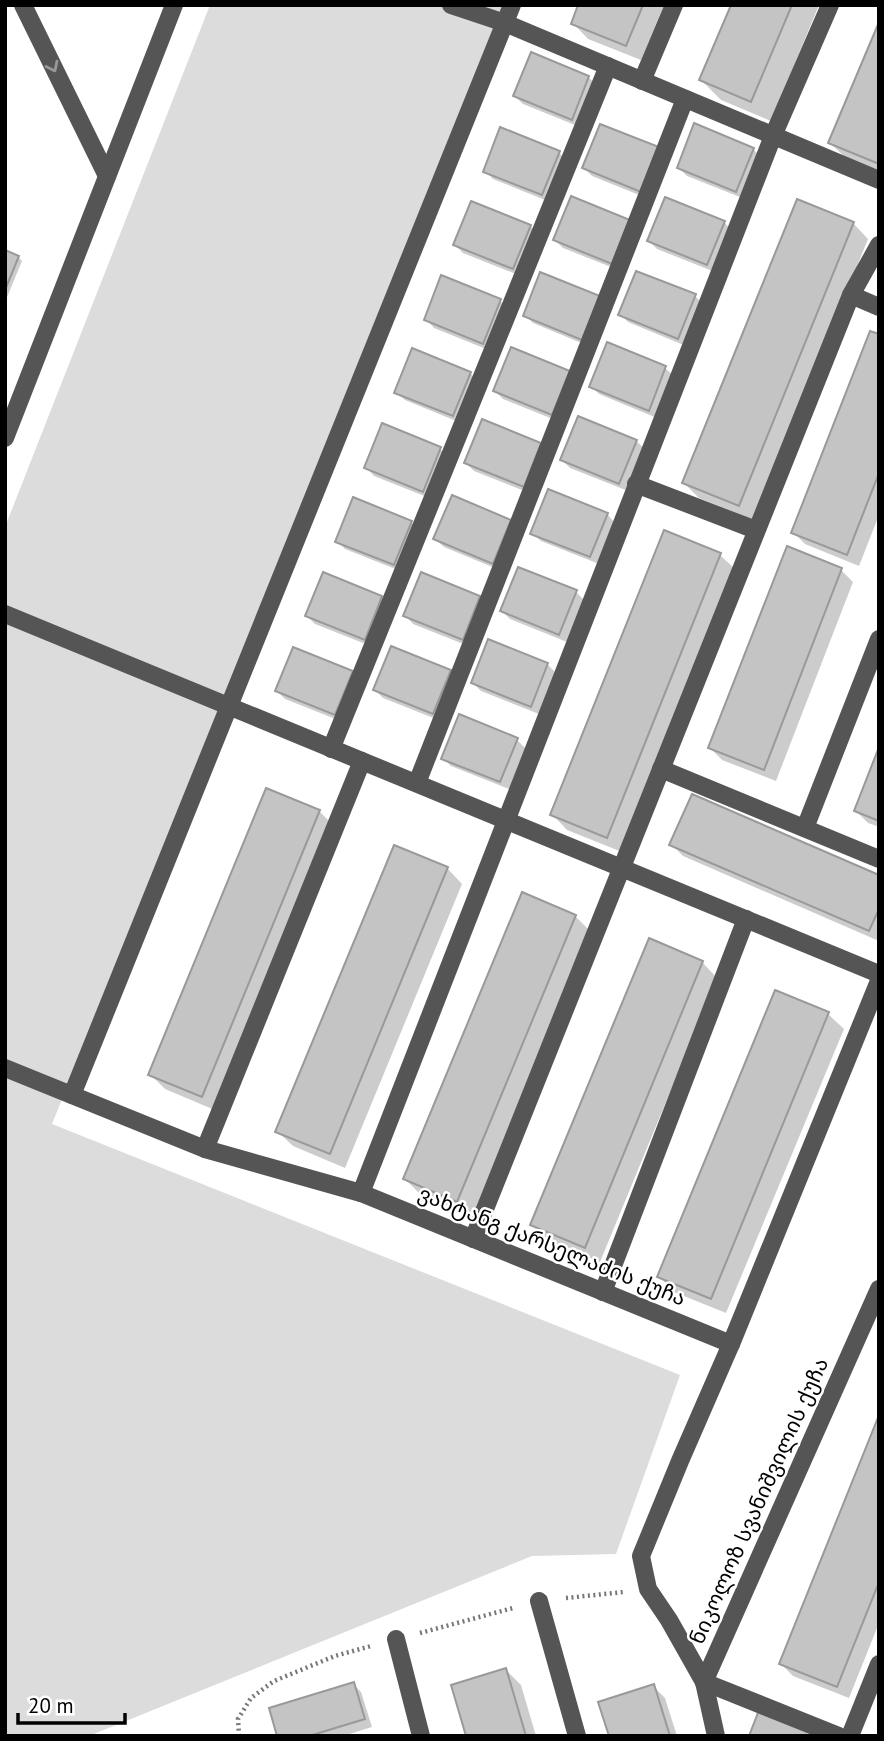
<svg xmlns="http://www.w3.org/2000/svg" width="884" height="1741" viewBox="0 0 884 1741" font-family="'PT Sans','Noto Sans Georgian',sans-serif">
	<rect width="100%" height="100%" fill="#fff"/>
	<path fill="#dcdcdc" d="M 210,5 L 504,5 L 52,1124 L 680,1375 L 616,1554 L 532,1556 L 89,1736 L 5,1736 L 5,527 Z"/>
	<g fill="#0003">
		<path d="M 580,5 L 664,5 L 641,60 L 588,39 L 573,23 Z"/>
		<path d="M 733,5 L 819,5 L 771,121 L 721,100 L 701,80 Z"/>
		<path d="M 879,26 L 879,172 L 846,158 L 830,143 Z"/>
		<path d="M 588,77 L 597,85 L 580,127 L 523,104 L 515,96 Z"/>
		<path d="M 753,149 L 761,157 L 745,199 L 687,176 L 679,168 Z"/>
		<path d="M 559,153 L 567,161 L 550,202 L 493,179 L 485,171 Z"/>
		<path d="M 666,157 L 649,199 L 592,176 L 584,168 Z"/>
		<path d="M 629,221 L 621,271 L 563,248 L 555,240 Z"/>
		<path d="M 724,222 L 732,231 L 715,272 L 657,249 L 649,241 Z"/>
		<path d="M 853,223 L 868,239 L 754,520 L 699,498 L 684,483 Z"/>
		<path d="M 530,226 L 538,234 L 521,276 L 463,253 L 455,245 Z"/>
		<path d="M 5,252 L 18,257 L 22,261 L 5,302 Z"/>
		<path d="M 541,274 L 591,347 L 533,323 L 525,315 Z"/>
		<path d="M 695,296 L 703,304 L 686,346 L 628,322 L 620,314 Z"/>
		<path d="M 500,301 L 508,309 L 491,351 L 434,328 L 426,319 Z"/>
		<path d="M 879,336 L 879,515 L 859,566 L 805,544 L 793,532 Z"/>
		<path d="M 608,344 L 665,368 L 674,376 L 657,418 L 599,394 L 591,386 Z"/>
		<path d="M 470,373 L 478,382 L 461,423 L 405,400 L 396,392 Z"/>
		<path d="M 569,373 L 560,422 L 503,399 L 495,391 Z"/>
		<path d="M 483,421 L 532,494 L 474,471 L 466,463 Z"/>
		<path d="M 636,441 L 645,449 L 628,491 L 570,468 L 562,460 Z"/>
		<path d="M 440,449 L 448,457 L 432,499 L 374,476 L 366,467 Z"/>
		<path d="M 607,514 L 615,523 L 599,564 L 541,541 L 532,533 Z"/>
		<path d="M 510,521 L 502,571 L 444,547 L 435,539 Z"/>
		<path d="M 411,523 L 419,531 L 403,572 L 345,549 L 337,541 Z"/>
		<path d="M 788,549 L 841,570 L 853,582 L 776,781 L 722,760 L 710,748 Z"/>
		<path d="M 720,555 L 736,570 L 622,852 L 567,830 L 552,814 Z"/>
		<path d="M 324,574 L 382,597 L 390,606 L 373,647 L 315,624 L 307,616 Z"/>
		<path d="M 576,592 L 584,600 L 567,642 L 510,619 L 502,611 Z"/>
		<path d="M 479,597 L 488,605 L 471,647 L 413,624 L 405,615 Z"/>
		<path d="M 547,664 L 555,672 L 539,714 L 481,691 L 473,683 Z"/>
		<path d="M 450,672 L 458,680 L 441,721 L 383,698 L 375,690 Z"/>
		<path d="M 352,673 L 360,681 L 343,722 L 285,699 L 277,691 Z"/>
		<path d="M 517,740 L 525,748 L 509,789 L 451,766 L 443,758 Z"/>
		<path d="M 879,752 L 879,827 L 868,823 L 856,811 Z"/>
		<path d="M 319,811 L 335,827 L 217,1111 L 165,1089 L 150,1074 Z"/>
		<path d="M 671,844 L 879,877 L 879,941 L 683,856 Z"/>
		<path d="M 447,868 L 462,884 L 345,1168 L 293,1146 L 277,1131 Z"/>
		<path d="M 575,916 L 590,931 L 473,1216 L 420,1194 L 405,1179 Z"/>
		<path d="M 702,962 L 717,978 L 600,1262 L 548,1240 L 532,1225 Z"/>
		<path d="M 828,1014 L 844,1029 L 726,1313 L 674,1292 L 659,1276 Z"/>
		<path d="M 879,1420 L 879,1623 L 849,1698 L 793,1676 L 781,1664 Z"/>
		<path d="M 506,1670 L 521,1685 L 536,1736 L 468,1736 Z"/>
		<path d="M 353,1684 L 361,1692 L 372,1727 L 343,1736 L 279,1736 Z"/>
		<path d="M 653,1686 L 665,1698 L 677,1736 L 610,1736 Z"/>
	</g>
	<g fill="#c4c4c4" stroke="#999" stroke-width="2">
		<path d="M 578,5 L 643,5 L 626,46 L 571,24 Z"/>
		<path d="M 731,5 L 792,5 L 751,102 L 699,80 Z"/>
		<path d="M 879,22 L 879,164 L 828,143 Z"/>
		<path d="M 531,52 L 589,76 L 572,120 L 513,96 Z"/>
		<path d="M 694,123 L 754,148 L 736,192 L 677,168 Z"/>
		<path d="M 600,124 L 659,147 L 641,192 L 582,168 Z"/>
		<path d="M 500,127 L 560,151 L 542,195 L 483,172 Z"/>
		<path d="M 571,196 L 630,220 L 612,264 L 553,240 Z"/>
		<path d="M 665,197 L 725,221 L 707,265 L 647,241 Z"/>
		<path d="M 797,199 L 854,222 L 739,506 L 682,483 Z"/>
		<path d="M 471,201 L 531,225 L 513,269 L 453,245 Z"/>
		<path d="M 5,250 L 19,256 L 5,290 Z"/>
		<path d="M 636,271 L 696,294 L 678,339 L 618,315 Z"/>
		<path d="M 540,272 L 600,296 L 582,340 L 523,316 Z"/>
		<path d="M 441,275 L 501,299 L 483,344 L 424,320 Z"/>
		<path d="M 870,331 L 879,334 L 879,473 L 847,555 L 791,533 Z"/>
		<path d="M 607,342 L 666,366 L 649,411 L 589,387 Z"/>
		<path d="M 511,347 L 570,371 L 552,415 L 493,391 Z"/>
		<path d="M 412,348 L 471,372 L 453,416 L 394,393 Z"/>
		<path d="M 578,416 L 637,440 L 619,484 L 560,460 Z"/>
		<path d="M 482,419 L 541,443 L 524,487 L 464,463 Z"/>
		<path d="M 382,423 L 441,447 L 423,492 L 364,468 Z"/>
		<path d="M 548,489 L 608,513 L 590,557 L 530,534 Z"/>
		<path d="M 452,495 L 511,520 L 493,564 L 433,539 Z"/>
		<path d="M 353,497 L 412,521 L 394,565 L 335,542 Z"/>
		<path d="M 664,530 L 721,553 L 607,838 L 550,815 Z"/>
		<path d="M 787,546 L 842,568 L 764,770 L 708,748 Z"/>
		<path d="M 518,567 L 577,590 L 559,635 L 500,611 Z"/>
		<path d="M 323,572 L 382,596 L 365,640 L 305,616 Z"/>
		<path d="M 421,572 L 480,596 L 463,640 L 403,616 Z"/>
		<path d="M 488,639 L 548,663 L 531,707 L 471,683 Z"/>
		<path d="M 391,646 L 451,670 L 433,714 L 373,690 Z"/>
		<path d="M 293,647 L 353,671 L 335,715 L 275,691 Z"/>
		<path d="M 459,714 L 518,738 L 500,782 L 441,759 Z"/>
		<path d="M 879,747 L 879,821 L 854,811 Z"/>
		<path d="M 266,788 L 320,810 L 202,1097 L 148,1075 Z"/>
		<path d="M 692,794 L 879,875 L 879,909 L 869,931 L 669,845 Z"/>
		<path d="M 394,845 L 448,867 L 330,1154 L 275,1132 Z"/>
		<path d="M 522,892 L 576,915 L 457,1202 L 403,1179 Z"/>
		<path d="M 649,938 L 703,961 L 585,1248 L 530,1225 Z"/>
		<path d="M 775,990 L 829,1012 L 711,1299 L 657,1277 Z"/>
		<path d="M 879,1415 L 879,1582 L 837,1687 L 779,1664 Z"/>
		<path d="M 506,1668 L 526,1736 L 466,1736 L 451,1685 Z"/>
		<path d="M 354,1682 L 365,1719 L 309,1736 L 277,1736 L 269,1708 Z"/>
		<path d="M 654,1684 L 670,1736 L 609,1736 L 598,1702 Z"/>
		<path d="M 759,1710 L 811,1732 L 809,1736 L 749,1736 Z"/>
	</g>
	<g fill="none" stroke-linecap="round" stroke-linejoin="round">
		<g stroke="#777" stroke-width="4.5" stroke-dasharray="2 3.5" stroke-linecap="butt">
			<path d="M 566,1598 L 624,1592"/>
			<path d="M 420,1633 L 513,1608"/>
			<path d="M 239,1736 L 238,1719 L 251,1698 L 274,1681 L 335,1656 L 371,1646"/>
		</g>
		<g stroke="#555" stroke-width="18">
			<path d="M 23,5 L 107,176"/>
			<path d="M 451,5 L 505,23 L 879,180"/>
			<path d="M 642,81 L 674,5"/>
			<path d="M 851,295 L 879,307"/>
			<path d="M 5,438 L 174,5"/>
			<path d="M 636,484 L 756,530"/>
			<path d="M 5,614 L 879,974"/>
			<path d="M 331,749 L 608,66"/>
			<path d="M 661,769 L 879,859"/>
			<path d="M 417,783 L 685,99"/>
			<path d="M 805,828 L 879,639"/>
			<path d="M 5,1068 L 205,1149 L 361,1193 L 731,1344"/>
			<path d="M 72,1095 L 512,5"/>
			<path d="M 205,1149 L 362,761"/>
			<path d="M 361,1193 L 773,136 L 830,5"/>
			<path d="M 473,1239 L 851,295 L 879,245"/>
			<path d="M 603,1292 L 746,919"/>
			<path d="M 539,1601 L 577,1736"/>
			<path d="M 396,1639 L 421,1736"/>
			<path d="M 704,1682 L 669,1620 L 648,1589 L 641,1556 L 680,1461 L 731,1344 L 879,981"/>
			<path d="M 704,1682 L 839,1736"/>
			<path d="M 716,1736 L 704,1682 L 879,1289"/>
			<path d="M 850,1736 L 879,1664"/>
		</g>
	</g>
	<defs><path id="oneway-chevron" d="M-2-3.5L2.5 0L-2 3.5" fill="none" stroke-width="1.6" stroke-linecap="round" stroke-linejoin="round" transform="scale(1.75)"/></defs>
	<use stroke="#999" href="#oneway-chevron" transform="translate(53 67) rotate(64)"/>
	<g text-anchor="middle" stroke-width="5" stroke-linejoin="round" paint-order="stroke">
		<g font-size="21" fill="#000" stroke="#fff">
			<text transform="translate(552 1246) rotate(22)" y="7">ვახტანგ ქარსელაძის ქუჩა</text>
			<text transform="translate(759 1501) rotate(-66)" y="7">ნიკოლოზ სვანიშვილის ქუჩა</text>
		</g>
	</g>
	<rect width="884" height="1741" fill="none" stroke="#000000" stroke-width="14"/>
	<path d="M18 1713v10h107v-10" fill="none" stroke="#000000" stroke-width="3.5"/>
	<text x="28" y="1713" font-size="21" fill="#000000" stroke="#ffffff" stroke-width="5" paint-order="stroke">20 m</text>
</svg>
